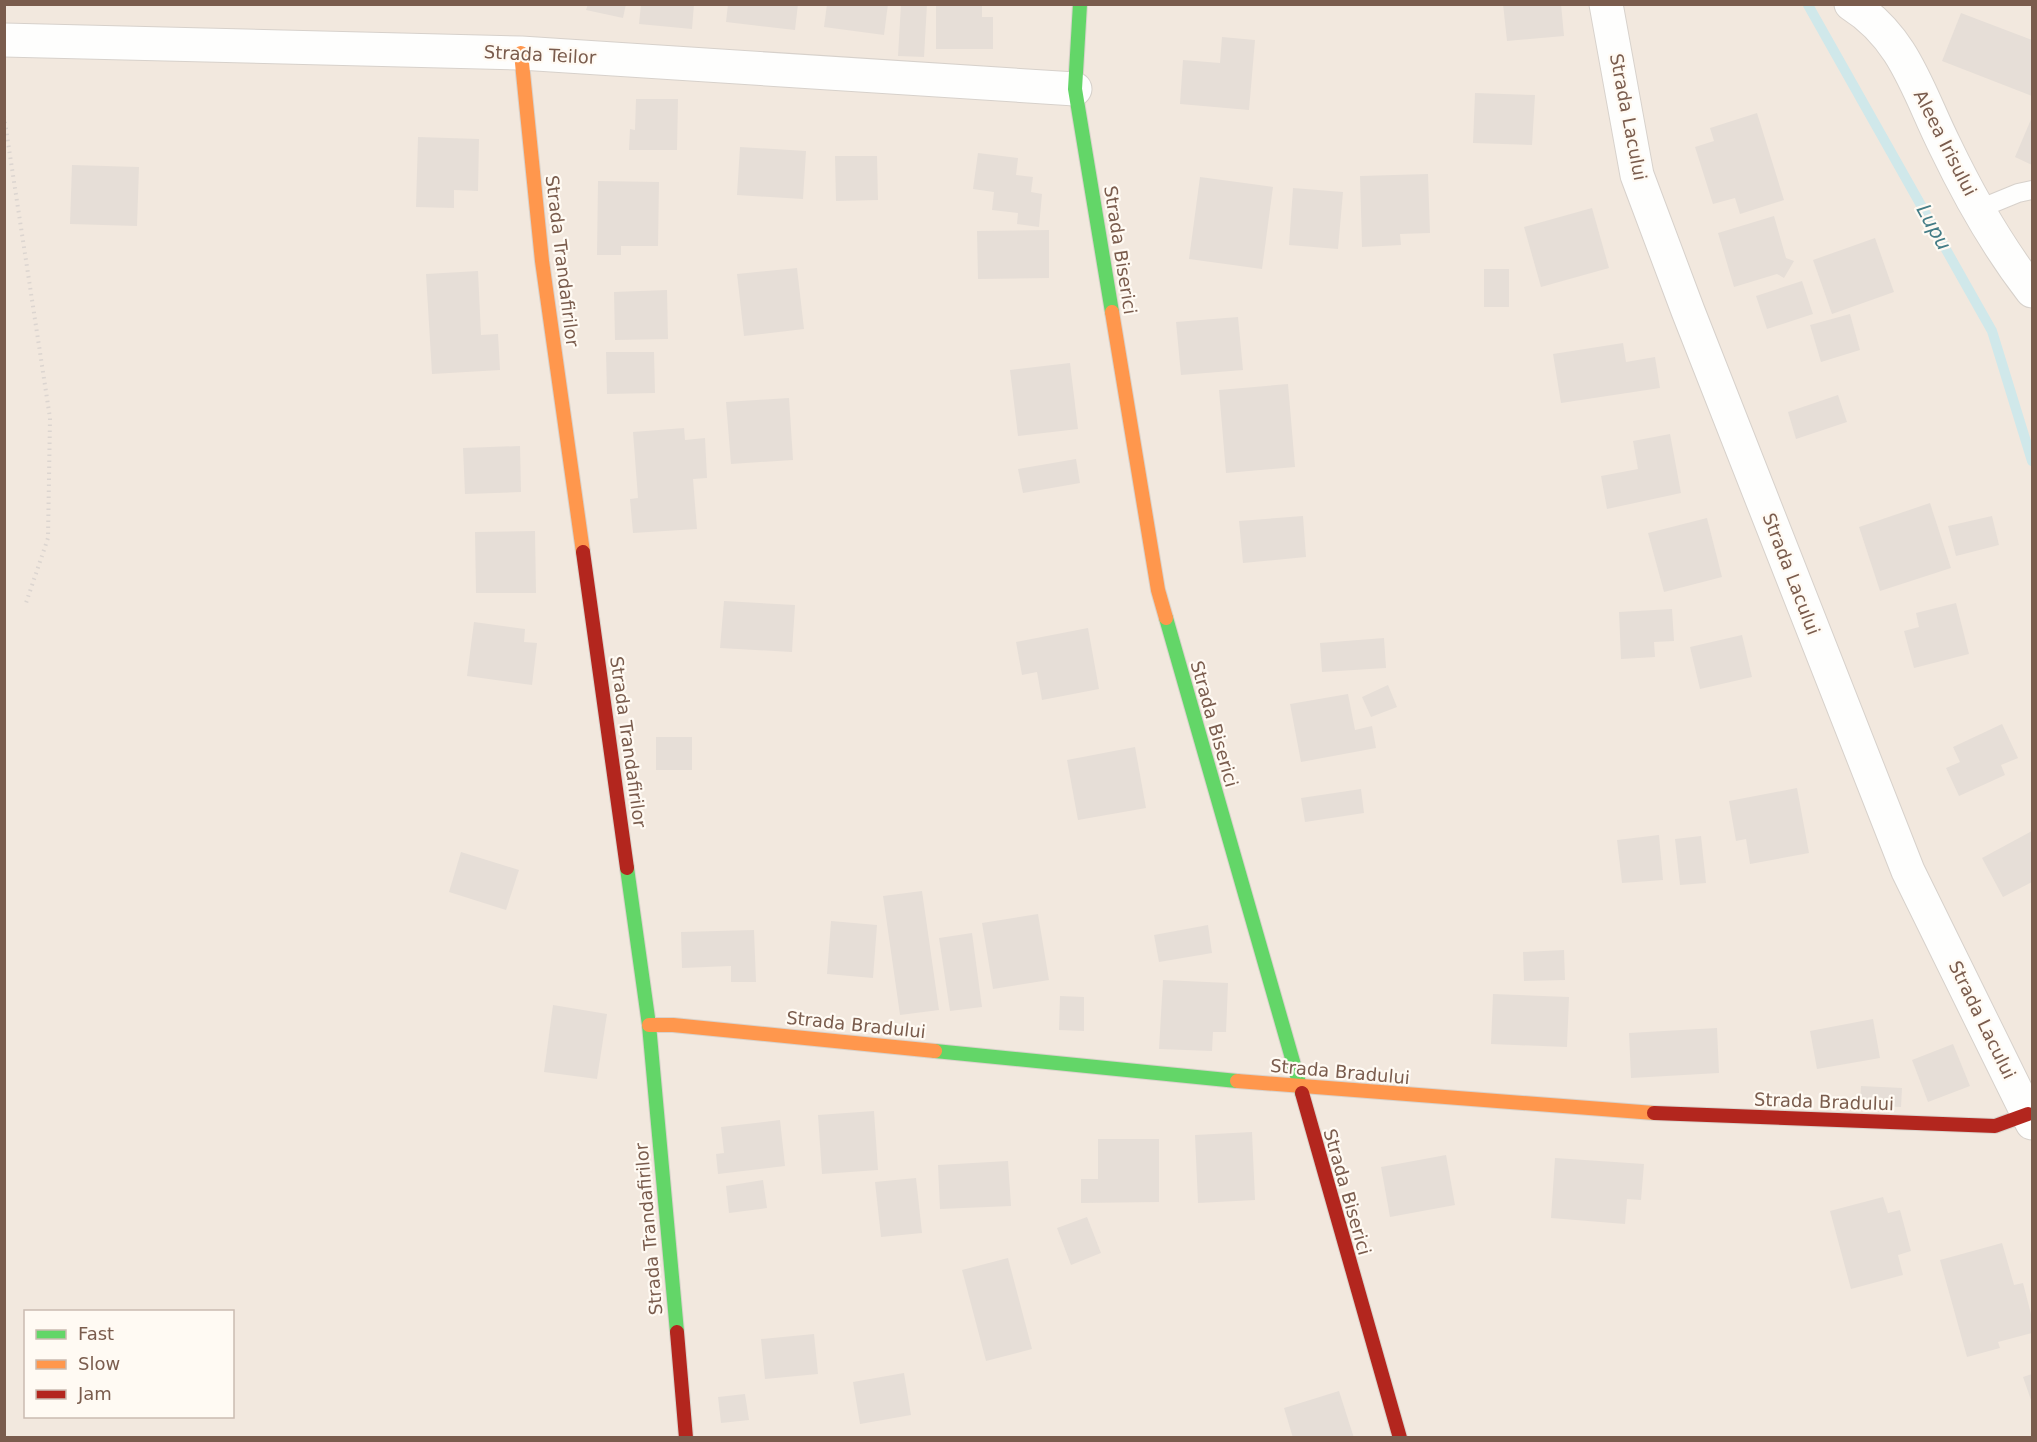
<svg xmlns="http://www.w3.org/2000/svg" width="2037" height="1442" viewBox="0 0 2037 1442" font-family="'DejaVu Sans',sans-serif">
	<rect width="100%" height="100%" fill="#f9f5f0"/>
	<path fill="#f2e8de" fill-rule="evenodd" d="M 5,5 L 2032,5 L 2032,1437 L 5,1438 ZM 26,1312 L 232,1312 L 232,1416 L 26,1416 Z"/>
	<g fill="none" stroke-linecap="round" stroke-linejoin="round">
		<path stroke="#d0e8ea" stroke-width="10" d="M 1808,5 L 1992,331 L 2032,461"/>
	</g>
	<g fill="#e6ded7">
		<path d="M 588,4 L 626,4 L 623,18 L 586,10 Z"/>
		<path d="M 641,4 L 694,4 L 692,29 L 639,24 Z"/>
		<path d="M 728,4 L 798,4 L 795,30 L 726,22 Z"/>
		<path d="M 827,4 L 888,4 L 884,35 L 824,27 Z"/>
		<path d="M 901,4 L 927,4 L 924,57 L 898,56 Z"/>
		<path d="M 936,4 L 982,4 L 982,17 L 993,17 L 993,49 L 936,49 Z"/>
		<path d="M 1503,4 L 1561,4 L 1564,36 L 1507,41 Z"/>
		<path d="M 1961,13 L 2032,40 L 2032,96 L 1942,61 Z"/>
		<path d="M 1222,37 L 1255,40 L 1249,110 L 1180,104 L 1183,60 L 1220,63 Z"/>
		<path d="M 1475,93 L 1535,95 L 1532,145 L 1473,143 Z"/>
		<path d="M 636,99 L 678,99 L 677,150 L 629,150 L 630,129 L 635,130 Z"/>
		<path d="M 1757,113 L 1784,200 L 1740,214 L 1735,198 L 1713,204 L 1695,147 L 1714,141 L 1710,128 Z"/>
		<path d="M 2032,117 L 2032,165 L 2015,157 Z"/>
		<path d="M 418,137 L 479,139 L 478,191 L 454,190 L 454,208 L 416,207 Z"/>
		<path d="M 740,147 L 806,151 L 803,199 L 737,195 Z"/>
		<path d="M 978,153 L 1018,158 L 1016,175 L 1033,177 L 1031,192 L 1042,194 L 1039,227 L 1017,224 L 1018,213 L 992,210 L 994,192 L 973,189 Z"/>
		<path d="M 835,156 L 877,156 L 878,200 L 836,201 Z"/>
		<path d="M 72,165 L 139,167 L 137,226 L 70,224 Z"/>
		<path d="M 1428,174 L 1430,233 L 1400,234 L 1401,245 L 1362,247 L 1360,176 Z"/>
		<path d="M 1200,177 L 1273,187 L 1262,269 L 1189,259 Z"/>
		<path d="M 598,181 L 659,182 L 658,246 L 621,246 L 621,255 L 597,255 Z"/>
		<path d="M 1293,188 L 1343,192 L 1338,249 L 1289,245 Z"/>
		<path d="M 1592,208 L 1609,268 L 1541,287 L 1524,227 Z"/>
		<path d="M 1774,216 L 1786,258 L 1794,261 L 1784,278 L 1777,274 L 1734,287 L 1718,233 Z"/>
		<path d="M 1049,230 L 1049,278 L 978,279 L 977,231 Z"/>
		<path d="M 1875,238 L 1894,292 L 1832,314 L 1813,260 Z"/>
		<path d="M 797,268 L 804,329 L 744,336 L 737,274 Z"/>
		<rect x="1484" y="269" width="25" height="38"/>
		<path d="M 478,271 L 481,335 L 498,334 L 500,370 L 432,374 L 426,274 Z"/>
		<path d="M 1802,281 L 1813,314 L 1767,329 L 1756,296 Z"/>
		<path d="M 667,290 L 668,339 L 615,340 L 614,292 Z"/>
		<path d="M 1850,314 L 1860,350 L 1821,362 L 1810,325 Z"/>
		<path d="M 1238,317 L 1243,370 L 1181,375 L 1176,322 Z"/>
		<path d="M 1623,343 L 1626,362 L 1655,357 L 1660,388 L 1561,403 L 1553,354 Z"/>
		<path d="M 606,352 L 654,352 L 655,393 L 607,394 Z"/>
		<path d="M 1070,363 L 1078,429 L 1018,436 L 1010,370 Z"/>
		<path d="M 1288,384 L 1295,467 L 1226,473 L 1219,390 Z"/>
		<path d="M 1838,395 L 1847,422 L 1796,439 L 1788,412 Z"/>
		<path d="M 789,398 L 793,460 L 731,464 L 726,402 Z"/>
		<path d="M 684,428 L 685,440 L 705,438 L 707,478 L 693,479 L 697,529 L 633,533 L 630,499 L 638,498 L 633,432 Z"/>
		<path d="M 1670,434 L 1681,493 L 1607,509 L 1601,476 L 1638,469 L 1633,441 Z"/>
		<path d="M 520,446 L 521,492 L 465,494 L 463,448 Z"/>
		<path d="M 1076,459 L 1080,483 L 1023,493 L 1018,469 Z"/>
		<path d="M 1930,503 L 1951,568 L 1880,591 L 1859,527 Z"/>
		<path d="M 1303,516 L 1306,557 L 1243,563 L 1239,521 Z"/>
		<path d="M 1992,516 L 1999,545 L 1956,556 L 1948,526 Z"/>
		<path d="M 1707,518 L 1722,577 L 1664,592 L 1648,533 Z"/>
		<path d="M 535,531 L 536,593 L 476,593 L 475,532 Z"/>
		<path d="M 724,601 L 795,605 L 792,652 L 720,648 Z"/>
		<path d="M 1956,603 L 1969,654 L 1914,668 L 1904,631 L 1919,627 L 1916,613 Z"/>
		<path d="M 1672,609 L 1674,641 L 1654,642 L 1655,657 L 1621,659 L 1619,612 Z"/>
		<path d="M 474,622 L 525,629 L 524,642 L 537,643 L 532,685 L 467,676 Z"/>
		<path d="M 1088,628 L 1099,689 L 1042,700 L 1037,672 L 1022,675 L 1016,642 Z"/>
		<path d="M 1742,635 L 1752,677 L 1700,689 L 1690,647 Z"/>
		<path d="M 1384,638 L 1386,668 L 1322,672 L 1320,643 Z"/>
		<path d="M 1388,685 L 1397,707 L 1371,717 L 1362,697 Z"/>
		<path d="M 1348,694 L 1355,730 L 1372,726 L 1376,748 L 1301,762 L 1290,704 Z"/>
		<path d="M 2002,724 L 2018,758 L 2001,765 L 2005,775 L 1959,796 L 1946,768 L 1960,762 L 1953,747 Z"/>
		<rect x="656" y="737" width="36" height="33"/>
		<path d="M 1135,747 L 1146,808 L 1078,820 L 1067,760 Z"/>
		<path d="M 1797,788 L 1809,853 L 1750,864 L 1746,839 L 1736,841 L 1729,801 Z"/>
		<path d="M 1361,789 L 1364,813 L 1305,822 L 1301,798 Z"/>
		<path d="M 2032,831 L 2032,882 L 2003,897 L 1982,858 Z"/>
		<path d="M 1659,835 L 1663,880 L 1622,883 L 1617,840 Z"/>
		<path d="M 1701,836 L 1706,883 L 1680,885 L 1675,839 Z"/>
		<path d="M 461,852 L 519,870 L 506,910 L 449,892 Z"/>
		<path d="M 922,891 L 939,1010 L 900,1015 L 883,896 Z"/>
		<path d="M 1038,914 L 1049,980 L 993,989 L 982,923 Z"/>
		<path d="M 831,921 L 877,925 L 873,978 L 827,974 Z"/>
		<path d="M 1208,925 L 1212,953 L 1159,962 L 1154,935 Z"/>
		<path d="M 754,930 L 756,982 L 731,982 L 731,966 L 682,968 L 681,932 Z"/>
		<path d="M 972,933 L 982,1007 L 950,1011 L 939,938 Z"/>
		<path d="M 1564,950 L 1565,980 L 1524,981 L 1523,952 Z"/>
		<path d="M 1163,980 L 1228,983 L 1226,1032 L 1213,1032 L 1212,1051 L 1159,1049 Z"/>
		<path d="M 1493,994 L 1569,997 L 1567,1047 L 1491,1044 Z"/>
		<path d="M 1060,996 L 1084,997 L 1084,1031 L 1059,1030 Z"/>
		<path d="M 553,1005 L 607,1014 L 597,1079 L 544,1072 Z"/>
		<path d="M 1873,1019 L 1880,1058 L 1817,1069 L 1810,1031 Z"/>
		<path d="M 1717,1028 L 1719,1073 L 1631,1078 L 1629,1033 Z"/>
		<path d="M 1953,1044 L 1970,1086 L 1928,1102 L 1912,1060 Z"/>
		<path d="M 1861,1086 L 1902,1088 L 1901,1107 L 1860,1105 Z"/>
		<path d="M 874,1111 L 878,1170 L 822,1174 L 818,1115 Z"/>
		<path d="M 780,1120 L 785,1166 L 718,1174 L 716,1154 L 724,1153 L 721,1127 Z"/>
		<path d="M 1252,1132 L 1255,1200 L 1198,1203 L 1195,1135 Z"/>
		<path d="M 1098,1139 L 1159,1139 L 1159,1202 L 1081,1203 L 1081,1179 L 1098,1179 Z"/>
		<path d="M 1446,1155 L 1455,1205 L 1390,1217 L 1381,1167 Z"/>
		<path d="M 1555,1158 L 1644,1164 L 1641,1200 L 1627,1199 L 1625,1224 L 1551,1218 Z"/>
		<path d="M 1008,1161 L 1011,1206 L 940,1209 L 938,1165 Z"/>
		<path d="M 916,1178 L 922,1233 L 881,1237 L 875,1182 Z"/>
		<path d="M 763,1180 L 767,1208 L 729,1213 L 726,1186 Z"/>
		<path d="M 1883,1197 L 1888,1213 L 1900,1210 L 1911,1251 L 1898,1255 L 1903,1275 L 1851,1289 L 1830,1211 Z"/>
		<path d="M 1087,1217 L 1101,1253 L 1071,1265 L 1057,1228 Z"/>
		<path d="M 2002,1243 L 2014,1285 L 2023,1283 L 2032,1318 L 2032,1333 L 1998,1342 L 2000,1348 L 1967,1357 L 1940,1260 Z"/>
		<path d="M 1008,1258 L 1032,1349 L 986,1361 L 962,1270 Z"/>
		<path d="M 814,1334 L 818,1374 L 765,1379 L 761,1339 Z"/>
		<path d="M 904,1373 L 911,1415 L 860,1424 L 853,1382 Z"/>
		<path d="M 2032,1374 L 2032,1403 L 2023,1377 Z"/>
		<path d="M 1339,1391 L 1354,1438 L 1293,1438 L 1284,1408 Z"/>
		<path d="M 745,1394 L 749,1420 L 721,1423 L 718,1397 Z"/>
	</g>
	<g fill="none" stroke-linecap="round" stroke-linejoin="round">
		<g stroke="#d7d1cb" stroke-width="20">
			<path id="lane" d="M 1979,209 L 2018,193 L 2032,190"/>
		</g>
		<g stroke="#d7d1cb" stroke-width="35">
			<g id="street">
				<path d="M 1606,4 L 1637,175 L 1688,311 L 1908,871 L 2032,1123"/>
				<path d="M 1851,4 C 1905,38 1918,92 1945,146 C 1969,196 1998,247 2032,291"/>
				<path d="M 4,40 L 521,53 L 1075,89"/>
			</g>
		</g>
		<g stroke="#d9d2cb" stroke-width="16">
			<g id="fast">
				<path d="M 1080,4 L 1075,89 L 1112,312"/>
				<path d="M 1166,618 L 1302,1093"/>
				<path d="M 627,868 L 649,1025 L 677,1332"/>
				<path d="M 935,1051 L 1237,1081"/>
			</g>
		</g>
		<g stroke="#d9d2cb" stroke-width="16">
			<g id="slow">
				<path d="M 521,53 L 542,261 L 583,552"/>
				<path d="M 1112,312 L 1158,590 L 1166,618"/>
				<path d="M 649,1025 L 673,1025 L 935,1051"/>
				<path d="M 1237,1081 L 1654,1113"/>
			</g>
		</g>
		<g stroke="#d9d2cb" stroke-width="16">
			<g id="jam">
				<path d="M 583,552 L 627,868"/>
				<path d="M 1302,1093 L 1400,1438"/>
				<path d="M 1654,1113 L 1995,1126 L 2028,1114"/>
				<path d="M 677,1332 L 686,1438"/>
			</g>
		</g>
		<path stroke="#dcd5d0" stroke-width="4" stroke-dasharray="1.5 4.5" stroke-linecap="butt" d="M 4,116 L 50,418 L 48,538 L 26,603"/>
		<use href="#lane" stroke="#fefefd" stroke-width="18"/>
		<use href="#street" stroke="#fefefd" stroke-width="33"/>
		<use href="#fast" stroke="#63d668" stroke-width="14"/>
		<use href="#slow" stroke="#ff974d" stroke-width="14"/>
		<use href="#jam" stroke="#b3261e" stroke-width="14"/>
	</g>
	<g text-anchor="middle" stroke-width="4.5" stroke-linejoin="round" paint-order="stroke">
		<g font-size="18" fill="#7a5c4d" stroke="#fffaf3">
			<text transform="translate(540 55) rotate(3)" y="6">Strada Teilor</text>
			<text transform="translate(1628 117) rotate(79)" y="6">Strada Lacului</text>
			<text transform="translate(1945 143) rotate(63)" y="6">Aleea Irisului</text>
			<text transform="translate(1120 250) rotate(81)" y="6">Strada Biserici</text>
			<text transform="translate(562 261) rotate(83)" y="6">Strada Trandafirilor</text>
			<text transform="translate(1791 574) rotate(69)" y="6">Strada Lacului</text>
			<text transform="translate(1214 724) rotate(74)" y="6">Strada Biserici</text>
			<text transform="translate(628 742) rotate(82)" y="6">Strada Trandafirilor</text>
			<text transform="translate(1982 1020) rotate(64)" y="6">Strada Lacului</text>
			<text transform="translate(856 1025) rotate(6)" y="6">Strada Bradului</text>
			<text transform="translate(1340 1072) rotate(5)" y="6">Strada Bradului</text>
			<text transform="translate(1824 1102) rotate(2)" y="6">Strada Bradului</text>
			<text transform="translate(1347 1192) rotate(74)" y="6">Strada Biserici</text>
			<text transform="translate(649 1229) rotate(-95)" y="6">Strada Trandafirilor</text>
		</g>
		<g font-size="20" font-style="italic" fill="#437c86" stroke="#fffaf3">
			<text transform="translate(1934 227) rotate(61)" y="7">Lupu</text>
		</g>
	</g>
	<rect width="2037" height="1442" fill="none" stroke="#7a5c4d" stroke-width="12"/>
	<rect x="24" y="1310" width="210" height="108" fill="#fffaf3" stroke="#cabbb1" stroke-width="1.5"/>
	<rect x="36" y="1330" width="30" height="9" fill="#63d668" stroke="#cabbb1" stroke-width="1.5"/>
	<text x="78" y="1340" font-size="18" fill="#7a5c4d">Fast</text>
	<rect x="36" y="1360" width="30" height="9" fill="#ff974d" stroke="#cabbb1" stroke-width="1.5"/>
	<text x="78" y="1370" font-size="18" fill="#7a5c4d">Slow</text>
	<rect x="36" y="1390" width="30" height="9" fill="#b3261e" stroke="#cabbb1" stroke-width="1.5"/>
	<text x="78" y="1400" font-size="18" fill="#7a5c4d">Jam</text>
</svg>
